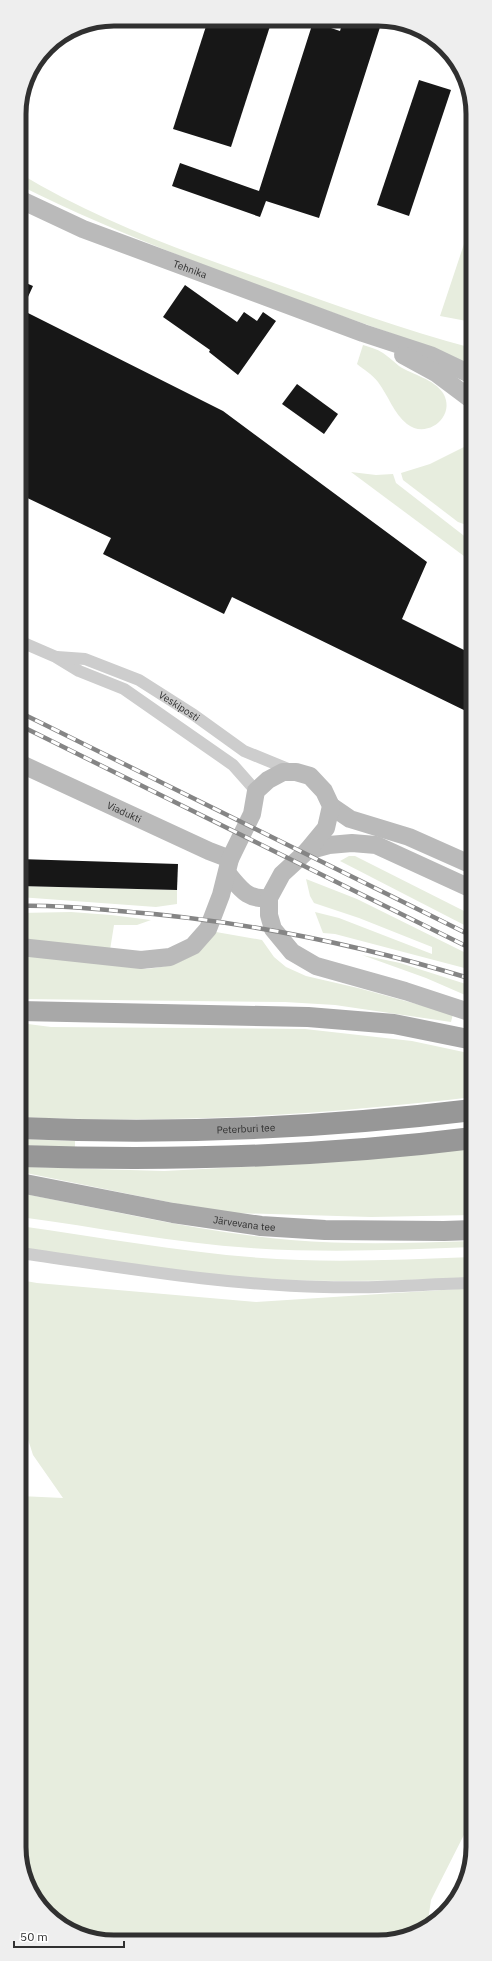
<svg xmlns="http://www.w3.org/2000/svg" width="492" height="1961" viewBox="0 0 492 1961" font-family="'IBM Plex Sans',sans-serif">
	<rect width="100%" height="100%" fill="#fff"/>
	<g fill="#e7edde">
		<path d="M 19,173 C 98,221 185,252 271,282 C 338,306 404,330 472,348 L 472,365 L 435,349 C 295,298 153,252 19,185 Z"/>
		<path d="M 472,220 L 472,322 L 440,316 Z"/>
		<path d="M 363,345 C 369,347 377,349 383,353 C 389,357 394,362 399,366 C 413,375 434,379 443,393 C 457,416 427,440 407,424 C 394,414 388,395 378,382 C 373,375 363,369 357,364 Z"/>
		<path d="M 466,446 L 472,446 L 472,527 L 458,522 L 403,480 L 401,473 L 430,464 Z"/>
		<path d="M 351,472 L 376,475 L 393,474 L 396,483 L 472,542 L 472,562 Z"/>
		<path d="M 349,856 L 355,856 L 472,915 L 472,929 L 340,861 Z"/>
		<path d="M 306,879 L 357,899 L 472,956 L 472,970 L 335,934 L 323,933 L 315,912 L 339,918 L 432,954 L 432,947 L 359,918 L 314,903 L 310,896 Z"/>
		<path d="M 19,886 L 177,890 L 177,904 L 156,907 L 19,897 Z"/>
		<path d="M 71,912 L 111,915 L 151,920 L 137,925 L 114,925 L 110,950 L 20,941 L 19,913 Z"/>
		<path d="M 216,932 L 262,940 L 274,957 L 286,967 L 306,976 L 358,988 L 453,1014 L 451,1022 L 335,1005 L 285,1002 L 20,999 L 20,953 L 147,969 C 177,966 198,957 216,932 Z"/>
		<path d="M 362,955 L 400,963 L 472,986 L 472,998 L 426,978 Z"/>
		<path d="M 20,1023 L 51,1027 L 305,1029 L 412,1041 L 473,1054 L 473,1097 C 322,1115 171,1124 20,1117 Z"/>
		<path d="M 20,1139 L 75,1141 L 75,1148 L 20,1145 Z"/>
		<path d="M 473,1147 L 473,1215 L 371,1217 L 234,1213 L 173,1203 L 26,1173 L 22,1170 L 26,1167 L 164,1171 L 318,1163 Z"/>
		<path d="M 20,1193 C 109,1210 200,1232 291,1240 C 351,1245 412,1243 473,1241 L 473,1247 C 399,1250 325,1253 251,1248 C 175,1243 96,1227 20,1217 Z"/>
		<path d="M 20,1226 C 113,1239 206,1257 300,1260 C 357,1262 415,1259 473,1257 L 473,1278 C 403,1280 333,1283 263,1279 C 182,1274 100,1259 20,1248 Z"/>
		<path d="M 20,1280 L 37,1283 L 256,1302 L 473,1288 L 473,1817 L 431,1900 L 427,1928 L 425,1929 L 391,1941 L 95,1940 L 43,1910 L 20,1860 L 20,1496 L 63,1498 L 33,1455 L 20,1414 Z"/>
	</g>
	<g fill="#171717">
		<path d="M 208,20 L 272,20 L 231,147 L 173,129 Z"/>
		<path d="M 343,21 L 382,21 L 319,218 L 266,201 L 260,217 L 172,186 L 180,163 L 259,191 L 313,22 L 340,31 Z"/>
		<path d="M 419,80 L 451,90 L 409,216 L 377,205 Z"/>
		<path d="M 19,280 L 33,286 L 22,310 L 223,411 L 427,562 L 402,619 L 472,654 L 472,714 L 232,597 L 224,614 L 103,554 L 111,538 L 19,494 Z"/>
		<path d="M 185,285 L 237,322 L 244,312 L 257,321 L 263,312 L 276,321 L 238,375 L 209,352 L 210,350 L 163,317 Z"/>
		<path d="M 297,384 L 338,414 L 324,434 L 282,404 Z"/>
		<path d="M 19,859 L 178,864 L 177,890 L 19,886 Z"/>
	</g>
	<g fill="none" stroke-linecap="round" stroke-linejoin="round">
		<g stroke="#cdcdcd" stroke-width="12">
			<path d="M 19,641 L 56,657 L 79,671 L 124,689 L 233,765 L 256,791"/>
			<path id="s1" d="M 57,657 L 85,659 L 139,680 L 194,715 L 244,751 L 293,771"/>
			<path d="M 20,1253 C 121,1267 222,1285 324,1287 C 373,1289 423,1284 473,1283"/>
		</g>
		<g stroke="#bababa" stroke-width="18">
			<path id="s2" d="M 19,199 L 83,229 L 363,333 L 430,355 L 472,375"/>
			<path d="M 403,355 L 436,373 L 472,400"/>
			<path id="s3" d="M 19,763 L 209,851 L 230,859"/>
			<path d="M 331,806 L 350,819 L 409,837 L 472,865"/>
			<path d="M 307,851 L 329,845 L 352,843 L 376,845 L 472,889"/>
			<path d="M 228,874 C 241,889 247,900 269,898"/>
			<path d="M 20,947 L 141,960 L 170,957 L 193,946 L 208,929 L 221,895 L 230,859 L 252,814 L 256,791 L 268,780 L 283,772 L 296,772 L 310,776 L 324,791 L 331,806 L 326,828 L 307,851 L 282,874 L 269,898 L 269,915 L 273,929 L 292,952 L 316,966 L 405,991 L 472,1013"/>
		</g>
		<g stroke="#a8a8a8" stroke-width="20">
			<path d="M 20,1011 L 308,1017 L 394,1024 L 473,1040"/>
			<path id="s4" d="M 20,1183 L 173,1213 L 261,1226 L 325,1230 L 444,1231 L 473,1230"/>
		</g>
		<g stroke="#979797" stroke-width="22">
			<path id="s5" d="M 20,1128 C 171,1135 322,1128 473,1110"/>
			<path d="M 20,1156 C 171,1161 322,1157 473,1138"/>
		</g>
		<g stroke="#858585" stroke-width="4.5">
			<g id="rail">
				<path d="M 19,712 L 472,936"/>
				<path d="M 19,725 L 472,949"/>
				<path d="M 19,906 C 53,905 86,908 119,911 C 240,920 357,944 472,979"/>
			</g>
		</g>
		<use href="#rail" stroke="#fff" stroke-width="3" stroke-dasharray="9" stroke-linecap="butt"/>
	</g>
	<g text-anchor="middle" stroke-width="4" stroke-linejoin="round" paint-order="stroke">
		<g font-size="10" fill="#303030" stroke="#fff">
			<text dy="4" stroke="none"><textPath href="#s2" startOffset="185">Tehnika</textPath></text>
			<text dy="4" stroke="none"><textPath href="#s1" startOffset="134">Veskiposti</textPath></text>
			<text dy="4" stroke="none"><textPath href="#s3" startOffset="116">Viadukti</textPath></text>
			<text dy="4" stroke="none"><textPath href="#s5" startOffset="226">Peterburi tee</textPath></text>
			<text dy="4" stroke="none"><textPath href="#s4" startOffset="228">Järvevana tee</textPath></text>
		</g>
	</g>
	<path d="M0 0H492V1961H0ZM114 26H378A88 88 0 0 1 466 114V1847A88 88 0 0 1 378 1935H114A88 88 0 0 1 26 1847V114A88 88 0 0 1 114 26Z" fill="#eee" fill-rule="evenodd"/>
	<path fill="none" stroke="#303030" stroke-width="5" d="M114 26H378A88 88 0 0 1 466 114V1847A88 88 0 0 1 378 1935H114A88 88 0 0 1 26 1847V114A88 88 0 0 1 114 26Z"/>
	<path d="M14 1941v6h110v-6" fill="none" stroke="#303030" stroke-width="2"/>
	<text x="20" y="1941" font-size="12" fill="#303030" stroke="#ffffff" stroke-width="3" paint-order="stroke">50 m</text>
</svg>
